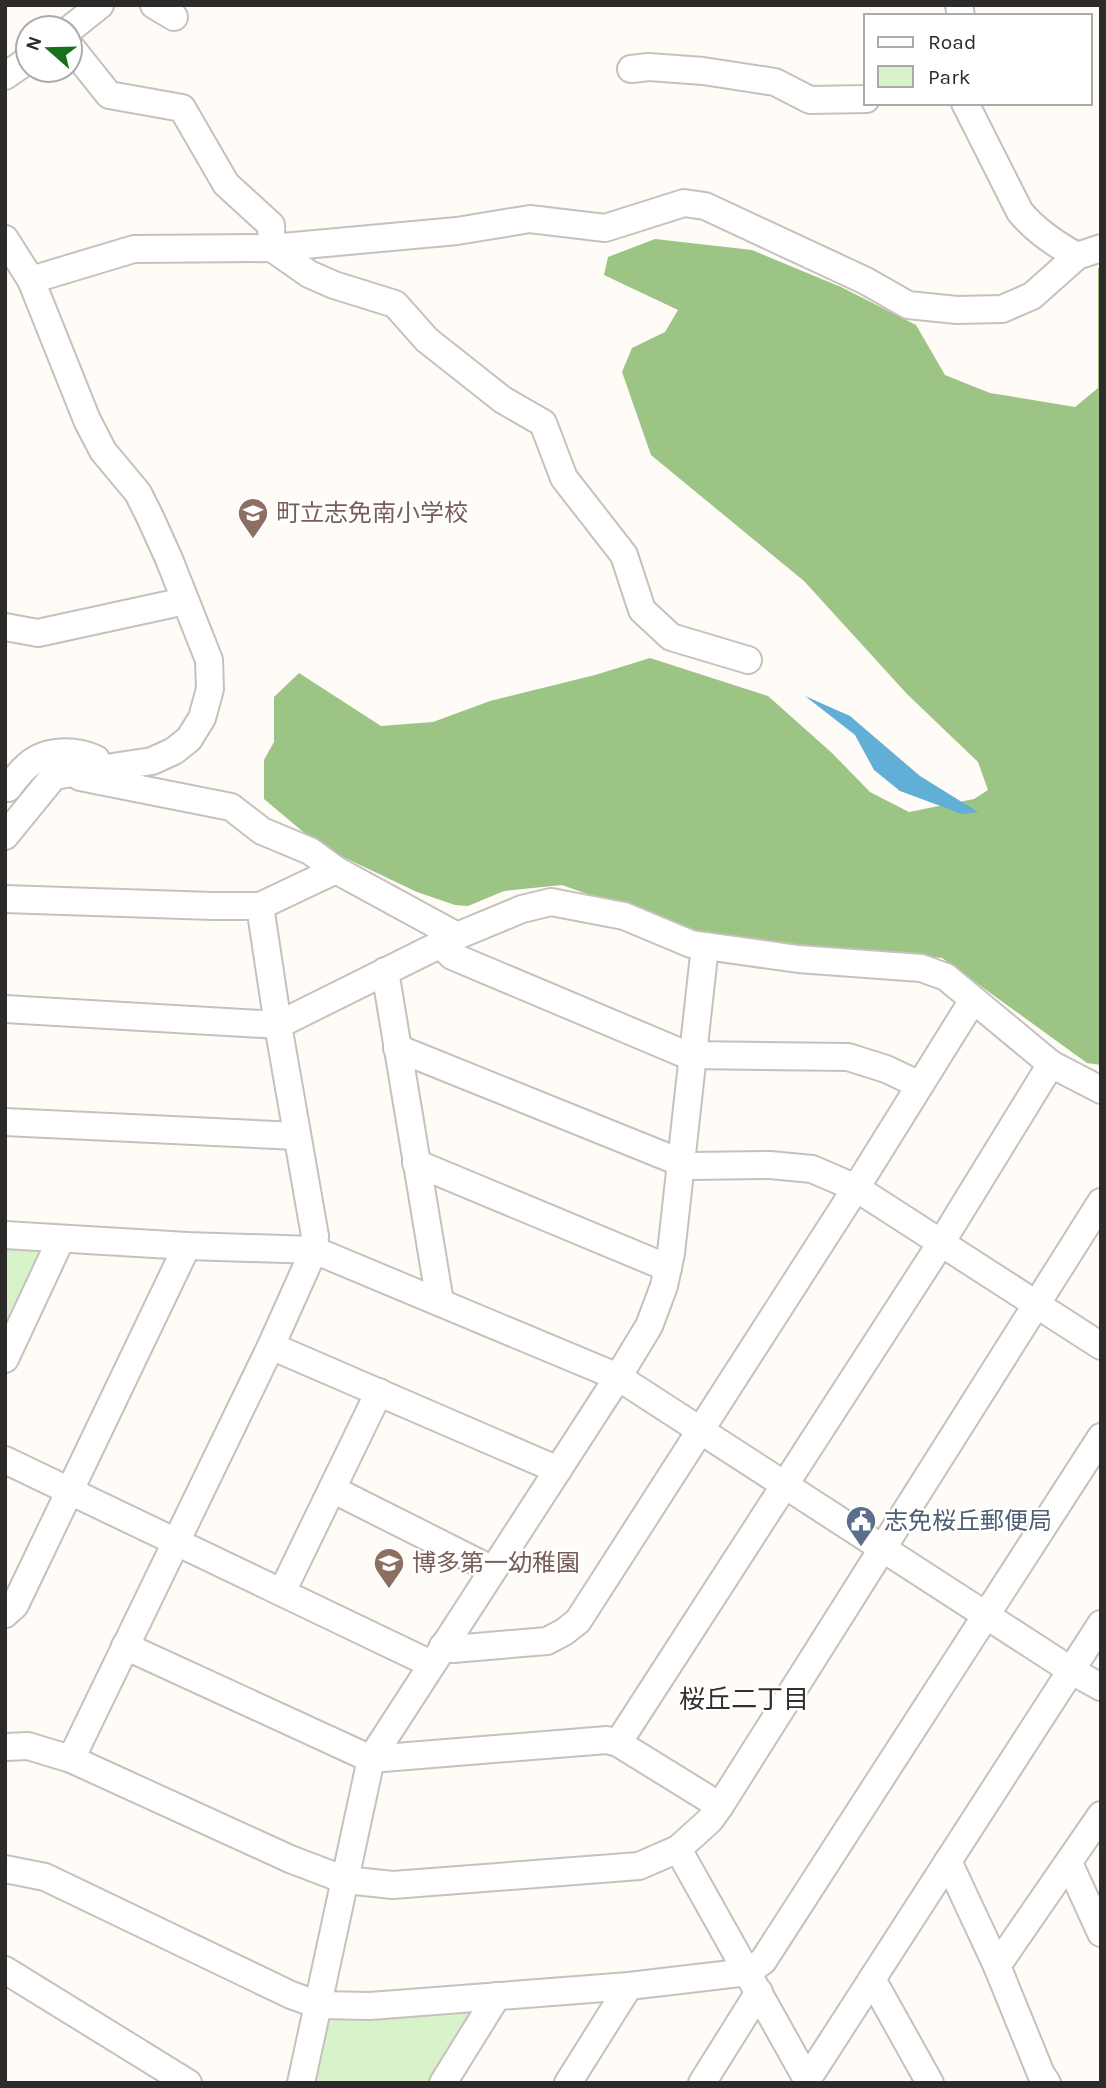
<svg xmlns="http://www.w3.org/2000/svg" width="1106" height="2088" viewBox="0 0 1106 2088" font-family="Karla,'Noto Sans JP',sans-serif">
	<rect width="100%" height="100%" fill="#fffbf7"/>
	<g fill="#d8f2ca">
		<path d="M 5,1244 L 37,1246 L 48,1254 L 5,1340 Z"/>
		<path d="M 480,2006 L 431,2083 L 312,2083 L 324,2012 Z"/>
	</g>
	<path fill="#9bc485" d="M 655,239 L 752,250 L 841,287 L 916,325 L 945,375 L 990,393 L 1075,407 L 1098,388 L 1098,268 L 1101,268 L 1101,1065 L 1087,1063 L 942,958 L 705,936 L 562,885 L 504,891 L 468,906 L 455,905 L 417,892 L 320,846 L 264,799 L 264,760 L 274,742 L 274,697 L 299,673 L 381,726 L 433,722 L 490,701 L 595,675 L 650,658 L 768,696 L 832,753 L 870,792 L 909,812 L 974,799 L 988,790 L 978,762 L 907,694 L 804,581 L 651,455 L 622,372 L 632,348 L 665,332 L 678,310 L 604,275 L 608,257 Z"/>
	<path fill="#61afd6" d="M 805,696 L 850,716 L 920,776 L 978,812 L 962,814 L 900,791 L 874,770 L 855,735 Z"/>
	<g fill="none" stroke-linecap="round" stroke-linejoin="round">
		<g stroke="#c6c1bd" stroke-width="30">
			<g id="minor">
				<path d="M 154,5 L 174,17"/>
				<path d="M 959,5 L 961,16"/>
				<path d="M 70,29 L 100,5"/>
				<path d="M 70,46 L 109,95 L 182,108 L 226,184 L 271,225 L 272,248"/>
				<path d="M 631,69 L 649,67 L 703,71 L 775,82 L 810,100 L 866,99"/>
				<path d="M 5,76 L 28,60"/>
				<path d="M 965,103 L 1020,212 C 1036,231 1055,244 1077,256"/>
				<path d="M 5,239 L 31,280 L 87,420 L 103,451 L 138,493 L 150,517 L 169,559 L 209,660 L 210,689 L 202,718 L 189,739 L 174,751 L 152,761 L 54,776 L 5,836"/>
				<path d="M 272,248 L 309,274 L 334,285 L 395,304 L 427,340 L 503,400 L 543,423 L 564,478 L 624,555 L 642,610 L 671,637 L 748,660"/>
				<path d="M 31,280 L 134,249 L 272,248 L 457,231 L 530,219 L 605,228 L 684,203 L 705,206 L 866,281 L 908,305 L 957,310 L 1002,309 L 1032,296 L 1077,256 L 1101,248"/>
				<path d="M 5,627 L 38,633 L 185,601"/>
				<path d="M 80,777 L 231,807 L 262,831 L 310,851 L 336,870 L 457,936"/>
				<path d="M 5,788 L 8,788 C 14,780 20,772 27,766 C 45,749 75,749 96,759 L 98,768"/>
				<path d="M 5,899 L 212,906 L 260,906 L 336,870"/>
				<path d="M 440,944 L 452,956 L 687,1055 L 848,1057 L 886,1069 L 920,1085"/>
				<path d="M 385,971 L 440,1302"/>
				<path d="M 5,1009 L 278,1025 L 457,936 L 522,909 L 551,902 L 624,916 L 691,944 L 798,959 L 921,968 L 946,977 L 1051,1064 L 1101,1090"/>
				<path d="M 397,1048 L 682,1163 L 692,1166 L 770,1165 L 812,1169 L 856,1188 L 1101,1346"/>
				<path d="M 5,1122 L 297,1136"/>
				<path d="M 416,1163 L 668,1268"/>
				<path d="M 5,1235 L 187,1246 L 314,1250 L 618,1377 L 1072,1671 L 1101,1687"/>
				<path d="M 271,1346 L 558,1470"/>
				<path d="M 5,1359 L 61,1239"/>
				<path d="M 5,1460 L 431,1664"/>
				<path d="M 332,1489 L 493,1570"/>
				<path d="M 282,1592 L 379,1392"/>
				<path d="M 5,1614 L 15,1605 L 187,1246"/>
				<path d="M 125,1646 L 371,1759 L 607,1740 L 618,1743 L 941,1243 L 1051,1064"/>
				<path d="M 443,1646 L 453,1649 L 547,1641 L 564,1632 L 578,1621 L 856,1188 L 973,1000"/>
				<path d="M 618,1743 L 720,1806"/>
				<path d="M 5,1747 L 28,1746 L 71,1759 L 290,1859 L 345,1880 L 393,1885 L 639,1866 L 678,1849 L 710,1820 L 720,1806 L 1101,1202"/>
				<path d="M 71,1759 L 271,1346 L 314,1250 L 315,1236 L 278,1025 L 260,906"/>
				<path d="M 678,1849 L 809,2083"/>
				<path d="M 948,1861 L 997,1966 L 1041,2074 L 1047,2083"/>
				<path d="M 1069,1863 L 1101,1933"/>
				<path d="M 5,1869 L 45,1877 L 291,1995 L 319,2005 L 370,2006 L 629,1986 L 748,1972 L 763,1961 L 1101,1437"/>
				<path d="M 997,1966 L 1101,1815"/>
				<path d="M 5,1970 L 188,2083"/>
				<path d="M 872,1979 L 930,2083"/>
				<path d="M 807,2080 L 1101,1624"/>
				<path d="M 301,2083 L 371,1759 L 618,1377 L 649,1326 L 664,1286 L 671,1253 L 705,946"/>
				<path d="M 443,2083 L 497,1996"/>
				<path d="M 568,2083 L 629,1986"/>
				<path d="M 702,2083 L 759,1992"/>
			</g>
		</g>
		<use href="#minor" stroke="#fff" stroke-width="26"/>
	</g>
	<defs>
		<g id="school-pin" transform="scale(1.575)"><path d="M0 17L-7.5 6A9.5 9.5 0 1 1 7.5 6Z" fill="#8d6e63" stroke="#fff"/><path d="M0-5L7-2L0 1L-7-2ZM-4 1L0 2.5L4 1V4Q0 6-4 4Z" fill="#fff"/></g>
		<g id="civic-pin" transform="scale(1.575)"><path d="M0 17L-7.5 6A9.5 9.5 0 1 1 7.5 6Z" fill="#5c6f8a" stroke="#fff"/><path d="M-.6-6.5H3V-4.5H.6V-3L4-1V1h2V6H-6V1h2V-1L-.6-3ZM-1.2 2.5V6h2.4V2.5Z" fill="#fff"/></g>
	</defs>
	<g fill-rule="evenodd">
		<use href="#school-pin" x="253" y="513"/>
		<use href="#civic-pin" x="861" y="1521"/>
		<use href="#school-pin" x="389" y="1563"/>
	</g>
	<g text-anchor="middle" stroke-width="5" stroke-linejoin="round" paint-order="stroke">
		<g font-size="24" fill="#785e54" stroke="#fff" text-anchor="start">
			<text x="276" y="521">町立志免南小学校</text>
			<text x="412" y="1571">博多第一幼稚園</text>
		</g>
		<g font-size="24" fill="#4e5e75" stroke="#fff" text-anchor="start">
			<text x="884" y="1529">志免桜丘郵便局</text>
		</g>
		<g font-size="26" fill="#332f2c" stroke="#fff">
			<text x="744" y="1708">桜丘二丁目</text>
		</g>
	</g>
	<rect width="1106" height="2088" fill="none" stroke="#2d2b2a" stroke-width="14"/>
	<rect x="864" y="14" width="228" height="91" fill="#ffffff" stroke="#abaaaa" stroke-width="2"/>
	<rect x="878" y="37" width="35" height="10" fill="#ffffff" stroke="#abaaaa" stroke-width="2"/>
	<text x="928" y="49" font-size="21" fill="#2d2b2a">Road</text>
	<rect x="878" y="66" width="35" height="21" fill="#d8f2ca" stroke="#abaaaa" stroke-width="2"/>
	<text x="928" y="84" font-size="21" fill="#2d2b2a">Park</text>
	<g transform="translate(49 49) rotate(290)"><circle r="33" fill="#ffffff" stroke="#abaaaa" stroke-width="2"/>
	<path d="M0-5L12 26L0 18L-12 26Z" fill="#16701c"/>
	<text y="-10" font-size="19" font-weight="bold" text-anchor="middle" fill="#2d2b2a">N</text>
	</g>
</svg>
